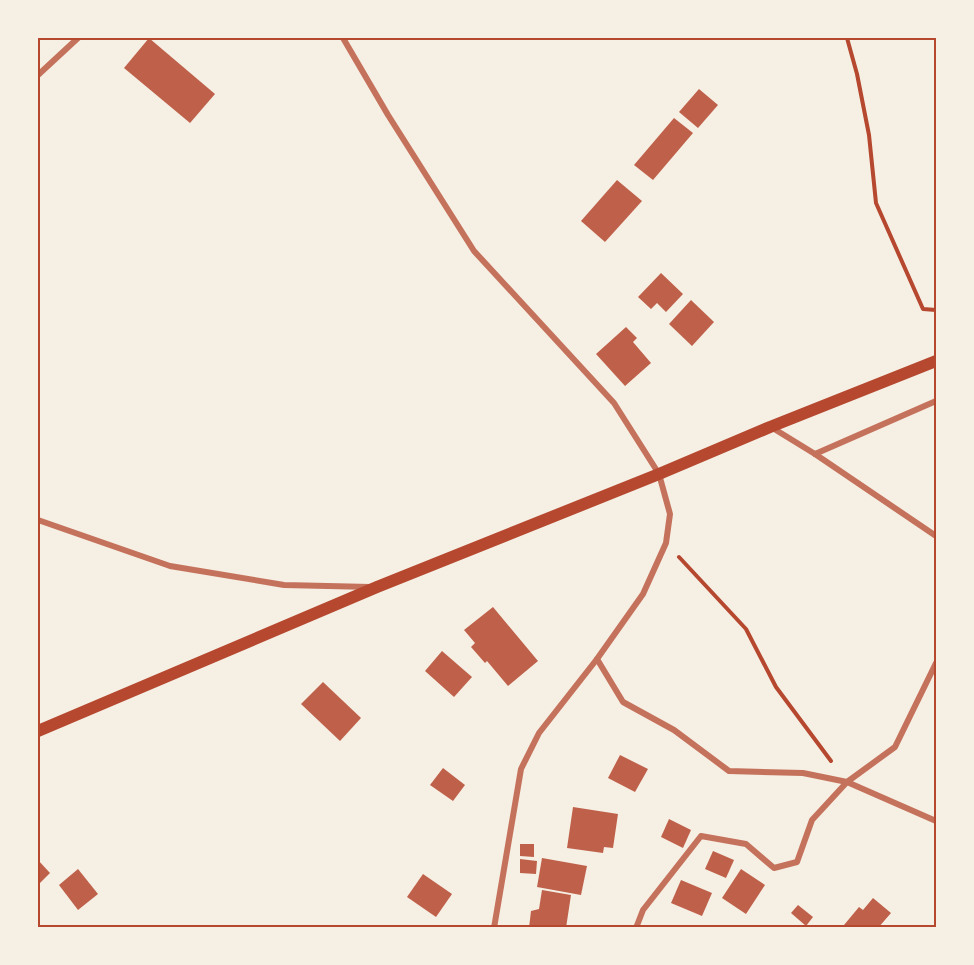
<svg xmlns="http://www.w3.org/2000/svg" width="974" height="965" viewBox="0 0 974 965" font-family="Arial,sans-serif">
	<rect width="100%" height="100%" fill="#f6efe4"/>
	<g fill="#bf614a">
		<path d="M 149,38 L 215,94 L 190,123 L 124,68 Z"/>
		<path d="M 699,89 L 718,105 L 698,128 L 679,112 Z"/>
		<path d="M 674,118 L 693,133 L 653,180 L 634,165 Z"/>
		<path d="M 617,180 L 642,201 L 605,242 L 581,221 Z"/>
		<path d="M 661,273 L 683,294 L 666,312 L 657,303 L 651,309 L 638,297 Z"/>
		<path d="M 691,300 L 714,322 L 692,346 L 669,324 Z"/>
		<path d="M 626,327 L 637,338 L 633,342 L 651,363 L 625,386 L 596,354 Z"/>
		<path d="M 493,607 L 538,661 L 508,686 L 487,661 L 485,663 L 471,647 L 475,643 L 464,630 Z"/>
		<path d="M 442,651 L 472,677 L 454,697 L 425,671 Z"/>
		<path d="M 323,682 L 361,718 L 340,741 L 301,704 Z"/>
		<path d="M 620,755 L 648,769 L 635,792 L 608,778 Z"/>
		<path d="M 443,768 L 465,785 L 453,801 L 430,785 Z"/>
		<path d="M 573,807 L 618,814 L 613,848 L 604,847 L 603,853 L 567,848 Z"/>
		<path d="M 669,819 L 691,830 L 683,848 L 661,837 Z"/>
		<path d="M 520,844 L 534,844 L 534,857 L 520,856 Z"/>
		<path d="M 713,851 L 734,860 L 726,878 L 705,869 Z"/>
		<path d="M 542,858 L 587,866 L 581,895 L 537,887 Z"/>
		<path d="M 520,859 L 537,861 L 536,874 L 520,873 Z"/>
		<path d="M 38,860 L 50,873 L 38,885 Z"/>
		<path d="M 78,869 L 98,894 L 78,910 L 59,885 Z"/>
		<path d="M 741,869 L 765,885 L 746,914 L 722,898 Z"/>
		<path d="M 423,874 L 452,894 L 436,917 L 407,897 Z"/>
		<path d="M 681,880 L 712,893 L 702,916 L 671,903 Z"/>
		<path d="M 542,890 L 571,895 L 566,928 L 529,928 L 531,911 L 539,909 Z"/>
		<path d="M 873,898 L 891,913 L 878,928 L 847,928 L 844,925 L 859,907 L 863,910 Z"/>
		<path d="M 798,905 L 813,917 L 806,926 L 791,913 Z"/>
	</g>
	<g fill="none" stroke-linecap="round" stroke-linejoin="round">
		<g stroke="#b5482f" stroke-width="4">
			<path d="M 847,38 L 857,74 L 869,135 L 876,203 L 923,309 L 936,310"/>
			<path d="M 679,557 L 746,629 L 776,687 L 831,761"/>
		</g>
		<g stroke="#c5725c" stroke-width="6">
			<path d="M 343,38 L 388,115 L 474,251 L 614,403 L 659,474 L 670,514 L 666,543 L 643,594 L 597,659 L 539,733 L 521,769 L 494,928"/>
			<path d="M 38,75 L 78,38"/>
			<path d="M 771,427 L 815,454 L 936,536"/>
			<path d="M 815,454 L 936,401"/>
			<path d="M 38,520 L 170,566 L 284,585 L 371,587"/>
			<path d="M 597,659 L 623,702 L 674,730 L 729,771 L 803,773 L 847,782 L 936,821"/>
			<path d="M 636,928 L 643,910 L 701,836 L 746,844 L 774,868 L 797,862 L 812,820 L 847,782 L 895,747 L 936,663"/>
		</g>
		<path stroke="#b5482f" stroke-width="12" d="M 38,731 L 377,587 L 659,474 L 770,427 L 936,361"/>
	</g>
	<rect width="974" height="965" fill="none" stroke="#f6efe4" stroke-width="78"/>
	<rect x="39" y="39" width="896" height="887" fill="none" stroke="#b5482f" stroke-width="2"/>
</svg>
